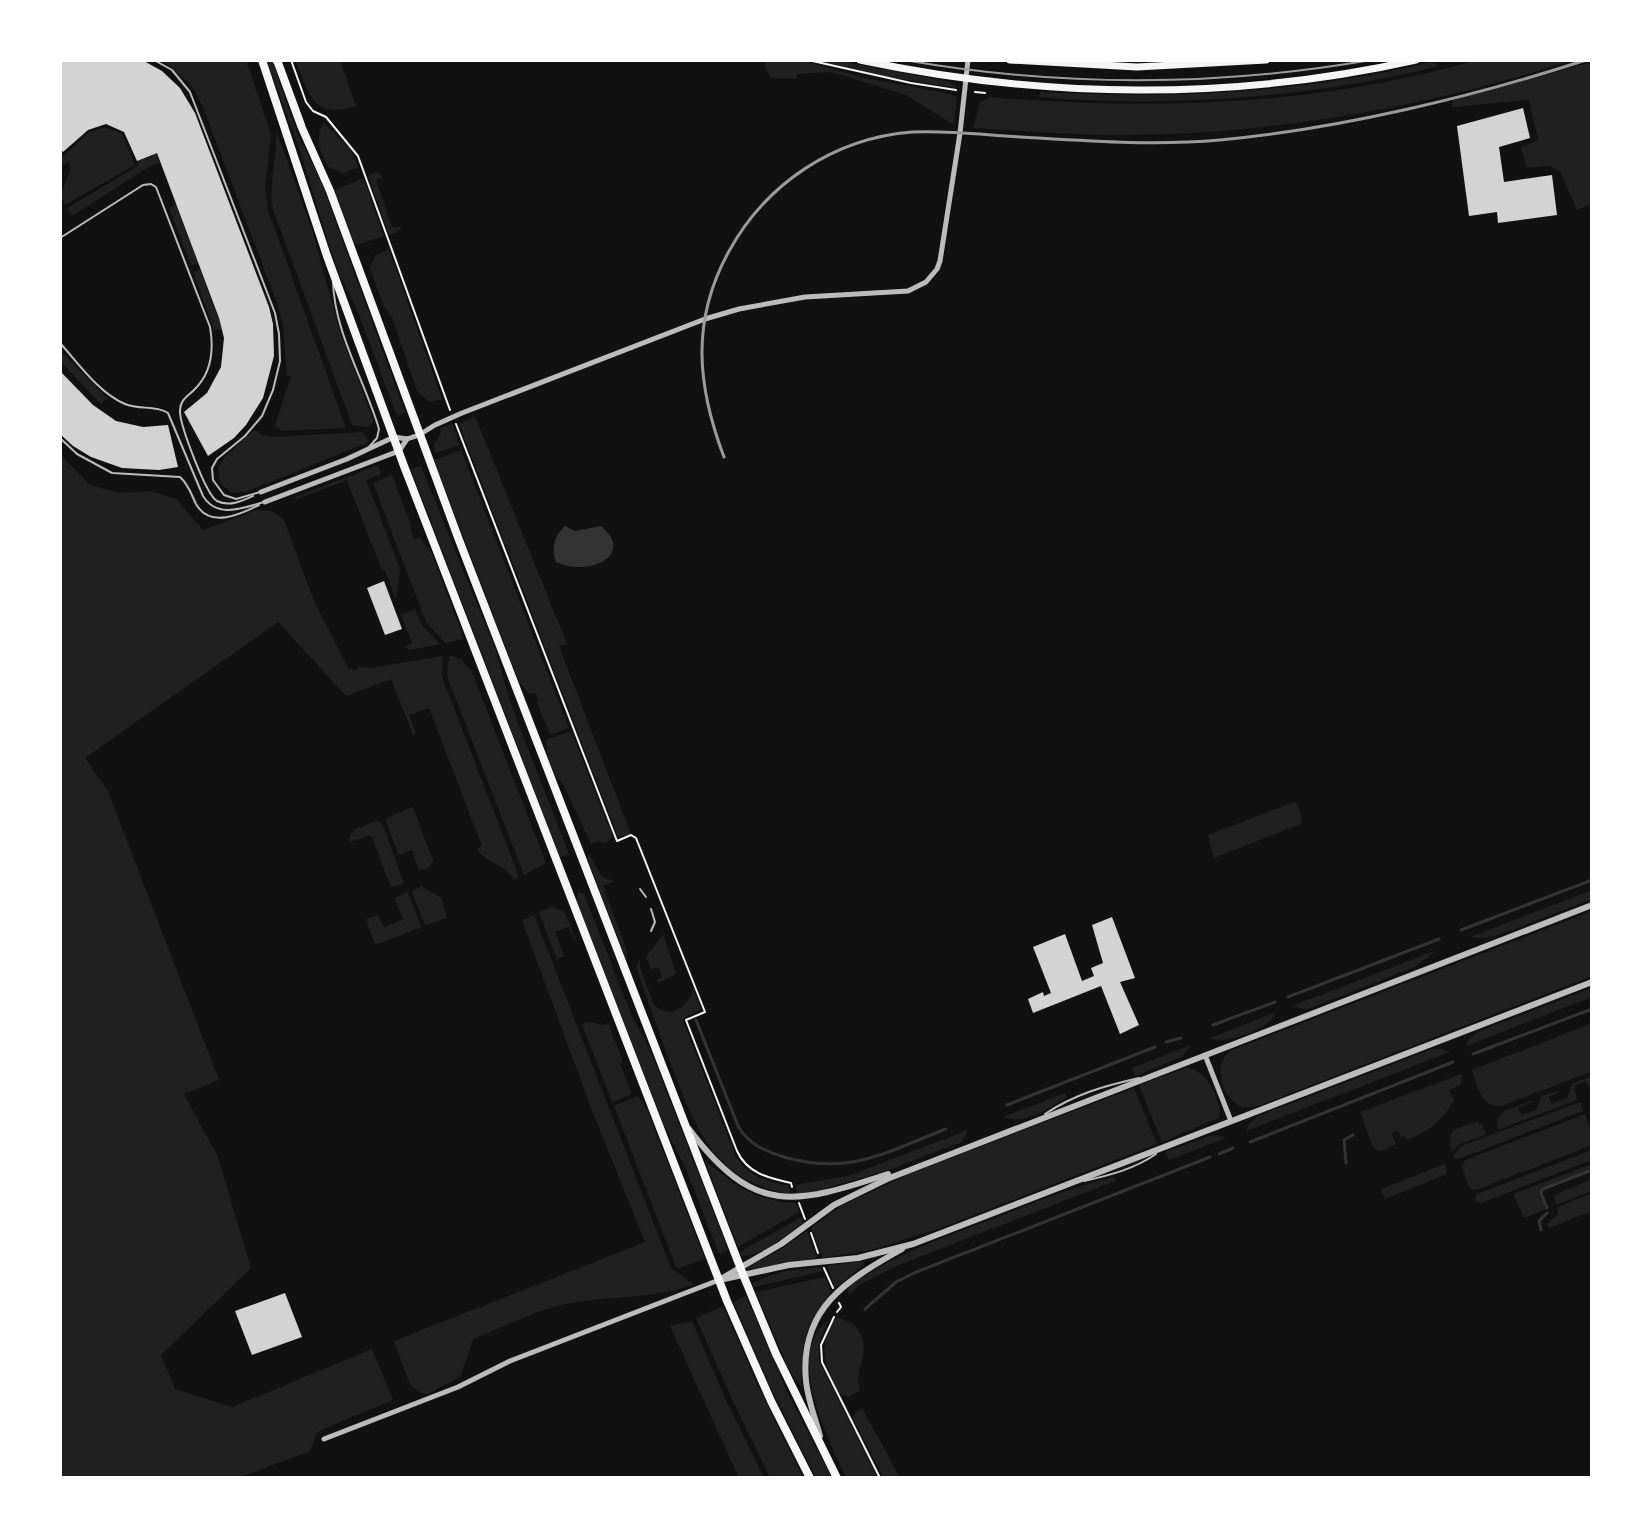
<svg xmlns="http://www.w3.org/2000/svg" width="1652" height="1538" viewBox="0 0 1652 1538" font-family="Lato,sans-serif">
	<rect width="100%" height="100%" fill="#111"/>
	<g fill="#202020">
		<path d="M 163,60 L 246,60 L 271,135 L 265,189 L 268,210 L 346,428 L 282,431 L 275,426 L 291,377 L 287,375 L 283,326 L 277,303 L 202,105 L 191,85 Z"/>
		<path d="M 267,60 L 272,60 L 296,130 L 322,184 L 405,413 L 397,416 L 356,307 L 340,276 L 331,251 L 301,154 Z"/>
		<path d="M 295,60 L 340,60 L 356,106 C 313,120 309,94 295,60 Z"/>
		<path d="M 767,60 L 799,60 L 870,79 L 951,94 L 957,98 L 954,125 L 906,95 L 831,72 L 797,74 L 797,79 L 771,78 L 764,67 Z"/>
		<path d="M 815,60 L 836,60 L 950,82 L 957,88 L 883,76 Z"/>
		<path d="M 1477,60 L 1573,60 C 1427,107 1272,135 1119,135 C 1070,135 1022,131 973,128 L 980,103 L 989,97 C 1154,111 1317,106 1477,60 Z"/>
		<path d="M 1431,62 L 1439,66 C 1310,98 1172,108 1039,97 L 1040,92 C 1171,100 1303,93 1431,62 Z"/>
		<path d="M 1592,62 L 1592,203 L 1577,210 L 1560,171 L 1548,166 L 1527,168 L 1521,147 L 1538,140 L 1529,100 L 1453,107 L 1452,100 Z"/>
		<path d="M 324,123 L 350,149 L 359,167 L 343,173 L 328,167 C 320,152 314,138 324,123 Z"/>
		<path d="M 105,127 L 122,134 L 135,165 L 65,205 L 61,195 L 70,171 L 69,162 L 63,165 L 60,159 L 89,132 Z"/>
		<path d="M 276,130 L 312,230 L 341,335 L 374,422 L 368,427 L 352,425 L 273,209 C 268,182 278,157 276,130 Z"/>
		<path d="M 157,153 L 160,163 L 152,165 L 72,216 L 67,208 L 139,165 L 137,161 Z"/>
		<path d="M 378,172 L 382,177 L 376,180 L 392,227 L 401,227 L 399,231 L 389,235 L 368,176 Z"/>
		<path d="M 363,178 L 384,236 L 357,245 L 354,243 L 335,190 Z"/>
		<path d="M 176,205 L 198,263 L 191,266 L 169,208 Z"/>
		<path d="M 389,250 L 442,399 L 429,402 L 417,391 L 392,317 L 384,307 L 370,268 L 375,255 Z"/>
		<path d="M 200,269 L 222,329 L 214,330 L 193,272 Z"/>
		<path d="M 63,353 L 107,398 L 101,404 L 60,361 Z"/>
		<path d="M 475,416 L 567,644 L 559,646 L 631,834 L 618,837 L 459,424 Z"/>
		<path d="M 452,424 L 460,445 L 435,453 L 434,445 L 441,433 L 440,429 Z"/>
		<path d="M 254,430 L 263,435 L 272,437 L 363,432 L 369,442 L 246,492 L 232,493 L 220,483 L 218,467 L 224,458 Z"/>
		<path d="M 461,450 L 569,728 L 550,735 L 537,703 L 539,702 L 536,694 L 528,693 L 519,682 L 434,460 Z"/>
		<path d="M 60,454 L 90,485 L 120,493 L 151,491 L 176,499 L 203,530 L 257,510 L 272,511 L 284,520 L 314,601 L 349,670 L 351,668 L 355,671 L 360,666 L 370,668 L 443,656 L 442,677 L 519,877 L 514,880 C 505,863 486,864 477,849 L 482,846 L 429,708 L 409,715 L 416,734 L 413,735 L 391,679 L 346,696 L 278,622 L 85,758 L 107,789 L 219,1080 L 184,1094 L 218,1157 L 251,1268 L 161,1355 L 175,1389 L 232,1407 L 372,1349 L 393,1400 L 317,1432 L 310,1451 L 239,1478 L 60,1478 Z"/>
		<path d="M 378,465 L 381,474 L 366,480 L 400,569 L 396,600 L 385,571 L 381,568 L 347,480 L 297,499 L 293,498 Z"/>
		<path d="M 421,466 L 496,651 L 510,702 L 569,854 L 560,857 L 411,469 Z"/>
		<path d="M 392,475 L 412,527 L 410,528 L 414,539 L 420,537 L 432,554 L 464,639 L 445,643 L 426,622 L 373,483 Z"/>
		<path d="M 415,609 L 421,624 L 440,644 L 410,650 L 404,647 L 412,643 L 401,615 Z"/>
		<path d="M 449,655 L 462,660 L 472,672 L 546,863 L 524,875 L 447,676 Z"/>
		<path d="M 571,731 L 613,837 L 605,843 L 598,841 L 591,844 L 564,786 L 555,775 L 549,761 L 546,740 Z"/>
		<path d="M 1294,802 L 1297,804 L 1302,818 L 1301,824 L 1214,858 L 1208,835 Z"/>
		<path d="M 413,807 L 433,861 L 430,867 L 419,871 L 412,850 L 399,855 L 386,821 L 388,817 Z"/>
		<path d="M 376,821 L 382,823 L 404,884 L 391,887 L 371,835 L 350,842 L 349,837 L 355,829 Z"/>
		<path d="M 590,856 L 602,877 L 614,881 L 603,886 L 627,951 L 627,962 L 587,857 Z"/>
		<path d="M 421,886 L 441,898 L 447,918 L 425,925 L 412,892 Z"/>
		<path d="M 1592,890 L 1592,899 L 1499,935 L 1483,938 L 1470,937 Z"/>
		<path d="M 407,892 L 422,927 L 375,945 L 366,919 L 378,915 L 384,927 L 403,920 L 395,898 Z"/>
		<path d="M 578,892 L 584,894 L 631,1014 L 651,1052 L 728,1250 L 719,1254 L 685,1167 L 664,1125 L 577,902 Z"/>
		<path d="M 552,907 L 565,912 L 579,949 L 568,927 L 555,932 L 564,956 L 559,958 L 558,962 L 539,912 Z"/>
		<path d="M 1592,911 L 1592,976 L 1255,1107 L 1241,1107 C 1222,1097 1212,1066 1230,1051 Z"/>
		<path d="M 534,915 L 671,1268 L 694,1284 C 655,1300 609,1295 566,1304 C 535,1310 503,1328 473,1339 L 460,1377 L 428,1394 L 420,1393 L 410,1385 L 394,1341 L 645,1242 L 591,1108 L 522,920 Z"/>
		<path d="M 663,934 L 676,974 L 658,983 L 656,980 L 662,977 L 659,968 L 651,969 L 646,957 Z"/>
		<path d="M 1437,950 L 1415,967 L 1311,1008 L 1302,1009 L 1292,1006 Z"/>
		<path d="M 640,959 L 640,968 L 654,1005 C 672,1021 691,1004 693,987 L 701,1010 L 684,1018 L 683,1021 L 736,1157 C 749,1175 767,1184 788,1185 L 791,1194 C 718,1183 698,1135 674,1073 C 661,1038 648,1003 636,967 Z"/>
		<path d="M 1592,988 L 1592,997 L 1466,1046 L 1469,1039 L 1477,1032 Z"/>
		<path d="M 1276,1012 C 1270,1029 1226,1045 1210,1038 Z"/>
		<path d="M 589,1022 L 603,1025 L 608,1023 L 623,1062 L 620,1064 L 632,1094 L 612,1102 L 582,1024 Z"/>
		<path d="M 1592,1023 L 1592,1071 L 1502,1106 C 1481,1108 1478,1087 1472,1070 Z"/>
		<path d="M 1191,1045 L 1182,1057 L 1135,1076 L 1132,1068 Z"/>
		<path d="M 1432,1049 L 1442,1049 L 1450,1052 L 1246,1131 L 1249,1124 L 1258,1116 Z"/>
		<path d="M 1186,1068 C 1206,1068 1222,1099 1219,1118 L 1162,1142 L 1139,1085 Z"/>
		<path d="M 1461,1074 L 1461,1084 L 1449,1090 L 1454,1100 C 1442,1121 1429,1131 1407,1140 L 1405,1136 L 1401,1137 L 1398,1131 L 1392,1133 L 1396,1144 L 1380,1151 L 1374,1149 L 1360,1112 Z"/>
		<path d="M 1592,1076 L 1592,1092 L 1586,1081 L 1574,1086 L 1577,1100 L 1498,1130 L 1497,1120 L 1504,1111 L 1532,1101 L 1533,1102 L 1518,1108 L 1522,1115 L 1536,1110 L 1541,1096 L 1563,1090 L 1549,1097 L 1552,1104 L 1567,1098 L 1572,1084 Z"/>
		<path d="M 1134,1088 L 1157,1144 L 938,1229 L 874,1249 L 823,1258 L 811,1228 L 841,1206 L 909,1174 Z"/>
		<path d="M 1065,1093 L 1067,1097 C 1049,1108 1024,1126 1003,1117 Z"/>
		<path d="M 638,1096 L 647,1110 L 705,1259 L 679,1268 L 676,1267 L 614,1106 Z"/>
		<path d="M 1580,1102 L 1583,1111 L 1459,1159 L 1454,1158 L 1453,1155 L 1461,1146 Z"/>
		<path d="M 1585,1114 L 1592,1134 L 1592,1145 L 1476,1190 L 1470,1189 L 1462,1167 L 1465,1160 Z"/>
		<path d="M 1478,1121 L 1479,1124 L 1482,1124 L 1486,1135 L 1460,1144 L 1451,1153 L 1450,1137 L 1453,1130 Z"/>
		<path d="M 968,1130 L 962,1142 L 892,1169 L 809,1193 L 798,1194 L 795,1185 L 848,1176 Z"/>
		<path d="M 1218,1135 L 1226,1138 L 1169,1160 L 1166,1152 L 1209,1136 Z"/>
		<path d="M 1592,1150 L 1592,1160 L 1481,1203 L 1475,1201 L 1477,1194 Z"/>
		<path d="M 705,1161 L 736,1185 L 753,1194 L 779,1202 L 796,1203 L 799,1212 L 738,1247 Z"/>
		<path d="M 1445,1164 L 1447,1172 L 1445,1175 L 1385,1199 L 1381,1189 Z"/>
		<path d="M 1592,1164 L 1592,1170 L 1542,1189 L 1541,1193 L 1547,1209 L 1524,1218 L 1513,1194 Z"/>
		<path d="M 1114,1177 L 1115,1181 L 899,1265 L 861,1284 L 848,1295 L 849,1286 C 891,1256 942,1238 990,1220 C 1031,1204 1071,1187 1114,1177 Z"/>
		<path d="M 1592,1179 L 1592,1191 L 1556,1205 L 1554,1195 Z"/>
		<path d="M 1592,1193 L 1592,1211 L 1549,1228 L 1547,1224 L 1558,1214 L 1557,1207 Z"/>
		<path d="M 801,1217 L 803,1223 C 786,1236 762,1256 742,1256 L 740,1252 Z"/>
		<path d="M 807,1231 L 817,1258 L 747,1270 L 748,1267 L 780,1250 Z"/>
		<path d="M 863,1261 L 864,1265 L 835,1288 L 827,1266 Z"/>
		<path d="M 821,1267 L 823,1271 L 754,1287 L 752,1283 L 781,1272 Z"/>
		<path d="M 825,1277 L 831,1292 L 808,1329 L 803,1349 L 801,1387 L 787,1366 L 756,1292 Z"/>
		<path d="M 746,1296 L 788,1394 L 832,1478 L 816,1478 L 770,1386 L 733,1302 Z"/>
		<path d="M 723,1306 L 758,1386 L 803,1478 L 770,1478 L 731,1397 L 696,1318 Z"/>
		<path d="M 837,1317 L 854,1324 C 877,1355 852,1363 860,1391 L 848,1397 L 839,1393 C 824,1361 816,1348 837,1317 Z"/>
		<path d="M 829,1319 L 819,1343 L 819,1361 L 878,1478 L 846,1478 C 829,1440 783,1352 829,1319 Z"/>
		<path d="M 692,1321 L 726,1400 L 764,1478 L 739,1478 L 670,1326 Z"/>
		<path d="M 862,1408 L 900,1478 L 884,1478 L 853,1419 L 855,1413 Z"/>
	</g>
	<path fill="#333" d="M 565,526 L 575,531 L 601,526 C 636,556 589,577 556,562 C 551,549 554,535 565,526 Z"/>
	<g fill="none" stroke-linecap="round" stroke-linejoin="round">
		<g stroke="#333" stroke-width="3">
			<path d="M 1461,930 L 1592,880"/>
			<path d="M 1288,997 L 1439,939"/>
			<path d="M 696,1020 L 738,1126 C 748,1144 765,1151 784,1157 C 850,1176 886,1152 946,1129"/>
			<path d="M 1213,1025 L 1275,1002"/>
			<path d="M 1166,1042 L 1181,1038"/>
			<path d="M 1473,1054 L 1592,1009"/>
			<path d="M 1007,1105 L 1155,1047"/>
			<path d="M 1250,1142 L 1453,1062"/>
			<path d="M 1219,1154 L 1233,1148"/>
			<path d="M 1346,1163 L 1344,1140 L 1353,1135"/>
			<path d="M 1547,1208 L 1541,1193 L 1543,1189 L 1592,1170"/>
			<path d="M 1541,1230 L 1539,1221 L 1547,1213"/>
			<path d="M 865,1309 L 896,1282 L 914,1273 L 1210,1157"/>
		</g>
	</g>
	<g fill="#d3d3d3">
		<path d="M 67,60 L 142,60 L 162,71 L 180,88 L 195,113 L 269,307 L 273,324 L 274,356 L 263,398 L 246,425 L 234,438 L 208,456 L 184,412 L 207,393 L 221,367 L 224,338 L 219,318 L 157,153 L 137,161 L 124,132 L 106,124 L 88,130 L 63,152 L 60,148 L 60,63 Z"/>
		<path d="M 1523,108 L 1530,138 L 1499,147 L 1504,182 L 1552,175 L 1557,215 L 1498,223 L 1497,212 L 1469,216 L 1457,126 Z"/>
		<path d="M 60,371 L 93,405 L 116,421 L 143,427 L 168,425 L 178,467 L 159,470 L 122,468 L 91,457 L 73,446 L 60,434 Z"/>
		<path d="M 384,581 L 402,629 L 385,635 L 367,588 Z"/>
		<path d="M 1112,917 L 1135,978 L 1120,982 L 1139,1025 L 1120,1034 L 1101,986 L 1033,1013 L 1028,999 L 1043,992 L 1044,996 L 1051,993 L 1033,947 L 1065,934 L 1082,981 L 1094,976 L 1091,968 L 1103,963 L 1092,925 Z"/>
		<path d="M 285,1293 L 302,1337 L 252,1355 L 235,1311 Z"/>
	</g>
	<g fill="none" stroke-linecap="round" stroke-linejoin="round">
		<g stroke="#f5f5f5" stroke-width="2">
			<path d="M 291,60 L 306,102 L 313,111 L 326,117 L 358,156 L 450,410"/>
			<path d="M 808,60 L 911,83 L 956,90"/>
			<path d="M 975,92 L 985,93"/>
			<path d="M 456,424 L 617,841 L 631,835 L 636,838 L 705,1012 L 686,1020 L 737,1151 C 747,1173 768,1178 791,1183 L 792,1187"/>
			<path d="M 799,1203 L 805,1219"/>
			<path d="M 811,1233 L 818,1253"/>
			<path d="M 824,1268 L 833,1288"/>
			<path d="M 837,1312 L 841,1307 L 839,1303"/>
			<path d="M 834,1317 L 821,1345 L 822,1362 L 880,1478"/>
		</g>
		<g stroke="#bcbcbc" stroke-width="2">
			<path d="M 154,60 L 172,70 L 190,92 L 275,313 L 279,334 L 280,361 L 273,390 L 262,416 L 245,436 L 217,459 L 212,468 L 213,480 L 224,495 L 236,499 L 260,492"/>
			<path d="M 60,238 L 143,185 L 151,184 L 156,187 L 210,327 C 214,350 212,373 194,390 C 188,396 180,400 180,410 C 179,423 206,495 217,501 C 229,507 242,501 253,496"/>
			<path d="M 333,281 C 334,332 365,381 379,429 L 377,438 L 369,447"/>
			<path d="M 60,343 C 79,364 99,393 125,404 C 139,410 156,405 168,413 L 203,496 C 217,519 243,508 264,502"/>
			<path d="M 60,438 L 77,454 L 112,473 L 180,477 C 189,485 191,494 196,504 C 210,529 241,514 259,505"/>
			<path d="M 640,889 L 646,897"/>
			<path d="M 651,909 L 655,922 L 651,931"/>
			<path d="M 1045,1114 C 1075,1094 1104,1086 1139,1078"/>
			<path d="M 1084,1181 C 1111,1175 1134,1169 1156,1154"/>
		</g>
		<g stroke="#bcbcbc" stroke-width="5">
			<path d="M 261,492 L 347,459 L 394,437 L 407,439 L 419,435 L 435,425 L 462,413 L 705,319 L 739,309 L 805,297 L 908,291 L 926,282 L 937,269 L 940,261 L 960,133 L 968,60"/>
			<path d="M 265,502 L 399,451 L 407,439"/>
			<path d="M 1205,1055 L 1231,1121"/>
			<path d="M 324,1439 L 458,1387 L 510,1361 L 719,1280"/>
		</g>
		<g stroke="#bcbcbc" stroke-width="6">
			<path d="M 689,1129 C 754,1216 794,1205 888,1174"/>
			<path d="M 724,1279 L 789,1265 L 858,1258 L 913,1244 L 1592,982"/>
			<path d="M 719,1280 L 781,1244 L 834,1205 L 887,1179 L 1592,905"/>
			<path d="M 820,1436 C 815,1418 808,1400 806,1381 C 799,1308 847,1280 902,1249"/>
		</g>
		<g stroke="#f5f5f5" stroke-width="7">
			<path d="M 860,60 C 1043,99 1233,101 1416,60"/>
			<path d="M 1010,60 L 1137,67 L 1266,60"/>
		</g>
		<g stroke="#f5f5f5" stroke-width="8">
			<path d="M 262,60 L 327,256 L 404,466 L 727,1301 L 771,1401 L 810,1478"/>
			<path d="M 277,60 L 302,128 L 330,191 L 459,540 L 744,1277 L 776,1354 L 837,1478"/>
		</g>
		<path stroke="#f5f5f5" stroke-width="8" d="M 277,60 L 277,61"/>
		<path stroke="#9a9a9a" stroke-width="2" d="M 904,60 C 1059,87 1215,87 1371,60"/>
		<path stroke="#9a9a9a" stroke-width="3" d="M 724,457 C 697,386 691,321 728,253 C 765,184 834,138 912,132 C 948,130 985,135 1021,137 C 1088,141 1154,146 1220,140 C 1339,129 1472,97 1586,60"/>
	</g>
	<rect width="1652" height="1538" fill="none" stroke="#ffffff" stroke-width="124"/>
</svg>
